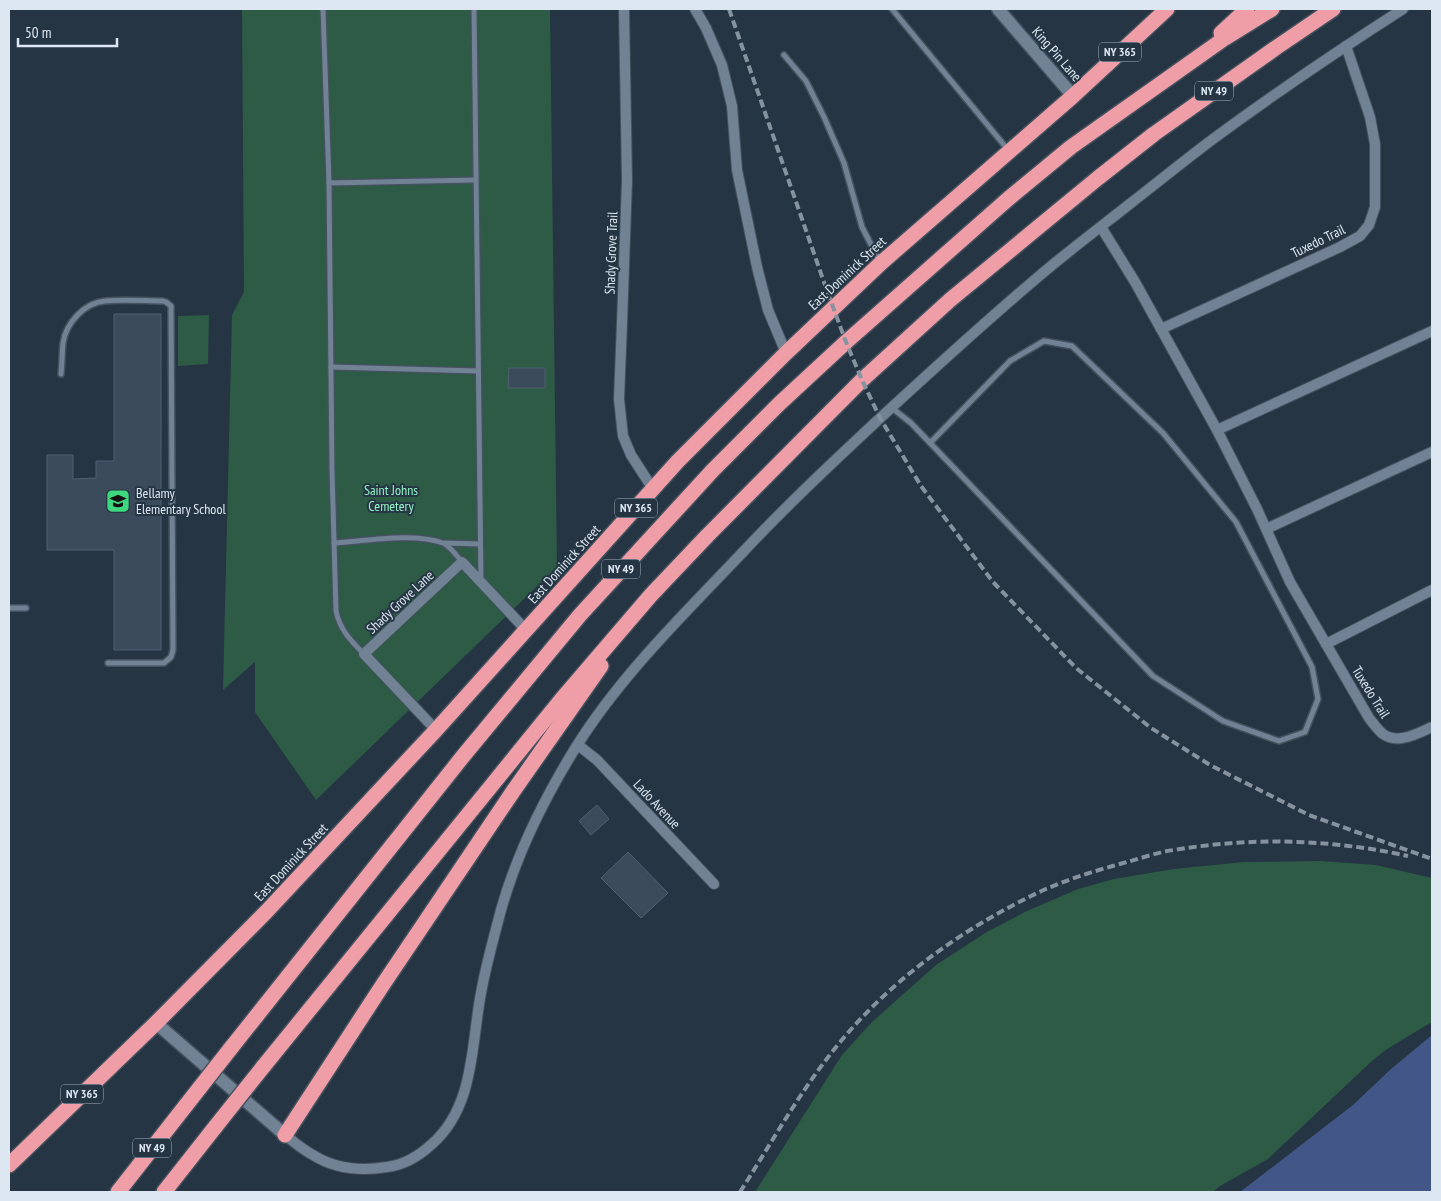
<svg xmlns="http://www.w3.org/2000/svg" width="1441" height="1201" viewBox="0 0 1441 1201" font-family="'PT Sans Narrow',sans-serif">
	<rect width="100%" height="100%" fill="#253544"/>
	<g fill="#2d5b45">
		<path d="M 242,9 L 550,9 L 557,567 L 316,800 L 255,712 L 255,662 L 223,690 L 232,315 L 244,292 Z"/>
		<path d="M 209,315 L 208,364 L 178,366 L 178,316 Z"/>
		<path d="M 1321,861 L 1376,865 L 1432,878 L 1432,1022 L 1387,1049 L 1373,1060 L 1268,1159 L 1220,1186 L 1213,1192 L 755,1192 L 842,1055 L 872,1022 L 936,965 L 985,933 L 1027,911 L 1078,889 L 1114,879 L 1174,869 L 1243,862 Z"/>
	</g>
	<path fill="#425787" d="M 1432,1035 L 1432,1192 L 1240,1192 L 1353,1105 L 1391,1069 Z"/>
	<g fill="#3b4b5b" stroke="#506071">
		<path d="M 114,314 L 161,314 L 161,650 L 114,650 L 114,550 L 47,550 L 47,455 L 73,455 L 73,479 L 96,478 L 96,461 L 114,461 Z"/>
		<path d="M 509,368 L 545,368 L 545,388 L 508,388 Z"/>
		<path d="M 597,805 L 609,819 L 591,835 L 579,821 Z"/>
		<path d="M 628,852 L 668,893 L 641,918 L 601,878 Z"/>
	</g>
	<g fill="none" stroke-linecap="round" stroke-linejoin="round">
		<g stroke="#44515e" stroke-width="8">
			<g id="lane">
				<path d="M 323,9 L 329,183 L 332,470 L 336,611 C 340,630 351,641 364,654"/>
				<path d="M 474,9 L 481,581"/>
				<path d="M 892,9 L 1009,151"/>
				<path d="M 784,55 L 806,81 L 824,117 L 844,163 L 862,227 L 879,260"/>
				<path d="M 329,183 L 475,180"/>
				<path d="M 331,367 L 478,371"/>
				<path d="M 61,374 C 62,364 62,353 63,343 C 66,323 84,303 105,301 C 122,299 145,301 163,301 L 166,302 L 171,306 L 173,650 L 171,657 L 164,663 L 108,663"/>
				<path d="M 892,408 L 911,423 L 1153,676 L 1223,721 L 1279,741 L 1305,732 L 1318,699 L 1312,667 L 1236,522 L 1163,433 L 1072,346 L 1044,341 L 1010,361 L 930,443"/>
				<path d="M 334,543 C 365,541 414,532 443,543 C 450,546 457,556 462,562"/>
				<path d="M 445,543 L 480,544"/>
				<path d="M 9,608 L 26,608"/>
			</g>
		</g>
		<g stroke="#44515e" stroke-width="12">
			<g id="street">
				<path d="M 624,9 L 627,180 L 622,323 L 619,399 L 623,436 L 631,455 L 653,489"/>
				<path d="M 695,9 L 706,28 L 722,65 L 732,106 L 737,170 L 757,267 L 768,310 L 786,353"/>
				<path d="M 1101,227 L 1135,282 L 1217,430 L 1257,509 L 1290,582 L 1369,718 C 1373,723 1378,730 1383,734 C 1398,745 1418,733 1432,727"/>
				<path d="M 1161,329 L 1340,247 L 1360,236 L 1369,225 L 1375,207 L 1375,144 L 1370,117 L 1346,46"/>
				<path d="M 1217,430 L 1432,331"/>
				<path d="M 1266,529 L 1432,452"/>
				<path d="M 1326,644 L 1432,590"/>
				<path d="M 436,730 L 364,654 L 462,562 L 526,630"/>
				<path d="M 578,745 L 597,760 L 714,884"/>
				<path d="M 285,1135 C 294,1142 303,1150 313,1155 C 335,1169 362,1171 387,1167 C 404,1165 419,1156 432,1144 C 475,1106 471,1045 481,993 C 486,965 494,937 501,910 C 517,853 545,797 576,747 C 621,675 685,613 743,552 C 786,506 832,463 878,420 C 928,374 979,327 1031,283 C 1063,255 1098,229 1131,203 C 1158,182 1185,160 1213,139 C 1274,94 1339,50 1403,9"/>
			</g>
		</g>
		<g stroke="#44515e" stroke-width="15">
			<g id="secondary">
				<path d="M 998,9 L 1073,96"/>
				<path d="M 156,1023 L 285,1135"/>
			</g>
		</g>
		<g stroke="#44515e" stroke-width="18">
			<g id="highway">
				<path d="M 1221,33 L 1247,9"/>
				<path d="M 231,1048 L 464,755 L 580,615 L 713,470 L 779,404 L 846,342 L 1008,199 L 1071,147 L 1225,38 L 1272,9"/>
				<path d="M 263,1067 L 561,700 L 651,595 L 707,536 L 862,380 L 950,300 L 1098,178 L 1154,134 L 1277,47 L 1333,9"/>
				<path d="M 285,1135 L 382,986 L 514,790 L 601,666"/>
				<path d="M 9,1165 L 156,1023 L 266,912 L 436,730 L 678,461 L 786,353 L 881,263 L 1073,96 L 1167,9"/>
				<path d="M 118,1192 L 187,1104"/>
				<path d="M 164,1192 L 216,1126"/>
			</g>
		</g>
		<use href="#lane" stroke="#708294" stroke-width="5"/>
		<use href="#street" stroke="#708294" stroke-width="10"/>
		<use href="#secondary" stroke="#708294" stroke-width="12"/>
		<use href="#highway" stroke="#ef9da7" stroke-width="15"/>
		<g stroke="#86939f" stroke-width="4" stroke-dasharray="8 4" stroke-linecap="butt">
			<path d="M 729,9 L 826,288 L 846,342 L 862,380 L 880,418 L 921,486 L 993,582 L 1076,668 L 1151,728 L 1210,765 L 1309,815 L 1432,859"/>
			<path d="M 740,1192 C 774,1139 805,1082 847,1034 C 897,976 962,930 1031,896 C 1061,881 1094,871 1127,862 C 1142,858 1158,852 1174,850 C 1251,837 1331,839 1408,856"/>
		</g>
		<g stroke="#44515e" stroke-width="18" stroke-linecap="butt">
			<g id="highway-bridge">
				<path d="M 187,1104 L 231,1048"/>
				<path d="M 216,1126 L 263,1067"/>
			</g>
		</g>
		<use href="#highway-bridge" stroke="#ef9da7" stroke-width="15"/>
	</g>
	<defs>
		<g id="school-square" transform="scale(1.25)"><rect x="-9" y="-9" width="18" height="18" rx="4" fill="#3ed77d" stroke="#253544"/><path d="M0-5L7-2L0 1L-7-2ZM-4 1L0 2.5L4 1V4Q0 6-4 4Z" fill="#111"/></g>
	</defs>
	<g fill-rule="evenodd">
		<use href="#school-square" x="118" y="501"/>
	</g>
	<g text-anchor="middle" stroke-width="4" stroke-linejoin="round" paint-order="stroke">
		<g fill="#253544" stroke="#a6b2bd" stroke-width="1">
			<rect x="1099" y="42.5" width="42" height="19" rx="4"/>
			<rect x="1195" y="81.5" width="38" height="19" rx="4"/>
			<rect x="615" y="498.5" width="42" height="19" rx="4"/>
			<rect x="602" y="559.5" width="38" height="19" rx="4"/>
			<rect x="61" y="1084.5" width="42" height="19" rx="4"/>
			<rect x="133" y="1138.5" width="38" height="19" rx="4"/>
		</g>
		<g font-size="12" font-weight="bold" fill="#dde7f1">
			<text x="1120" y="56">NY 365</text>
			<text x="1214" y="95">NY 49</text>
			<text x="636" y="512">NY 365</text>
			<text x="621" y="573">NY 49</text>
			<text x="82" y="1098">NY 365</text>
			<text x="152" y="1152">NY 49</text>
		</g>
		<g font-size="14" fill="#dde7f1" stroke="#253544">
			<text transform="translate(1057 54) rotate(49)" y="5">King Pin Lane</text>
			<text transform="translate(1318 241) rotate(-26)" y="5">Tuxedo Trail</text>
			<text transform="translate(611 253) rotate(-88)" y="5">Shady Grove Trail</text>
			<text transform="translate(847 273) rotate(-43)" y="5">East Dominick Street</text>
			<text transform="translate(564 564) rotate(-48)" y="5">East Dominick Street</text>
			<text transform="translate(400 602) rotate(-43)" y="5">Shady Grove Lane</text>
			<text transform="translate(1371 692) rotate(58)" y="5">Tuxedo Trail</text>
			<text transform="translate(657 804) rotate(47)" y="5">Lado Avenue</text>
			<text transform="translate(291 862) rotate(-47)" y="5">East Dominick Street</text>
		</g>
		<g font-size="14" fill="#94f4c5" stroke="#253544">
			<text x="391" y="495">Saint Johns<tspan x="391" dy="16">Cemetery</tspan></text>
		</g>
		<g font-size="14" fill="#dde7f1" stroke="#253544" text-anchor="start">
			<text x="136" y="498">Bellamy<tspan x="136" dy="16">Elementary School</tspan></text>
		</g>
	</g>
	<rect width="1441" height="1201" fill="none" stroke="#dde7f1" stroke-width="20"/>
	<path d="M18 38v8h99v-8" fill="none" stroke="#dde7f1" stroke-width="2.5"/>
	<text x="25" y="38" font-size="15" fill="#dde7f1" stroke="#253544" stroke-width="4" paint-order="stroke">50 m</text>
</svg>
